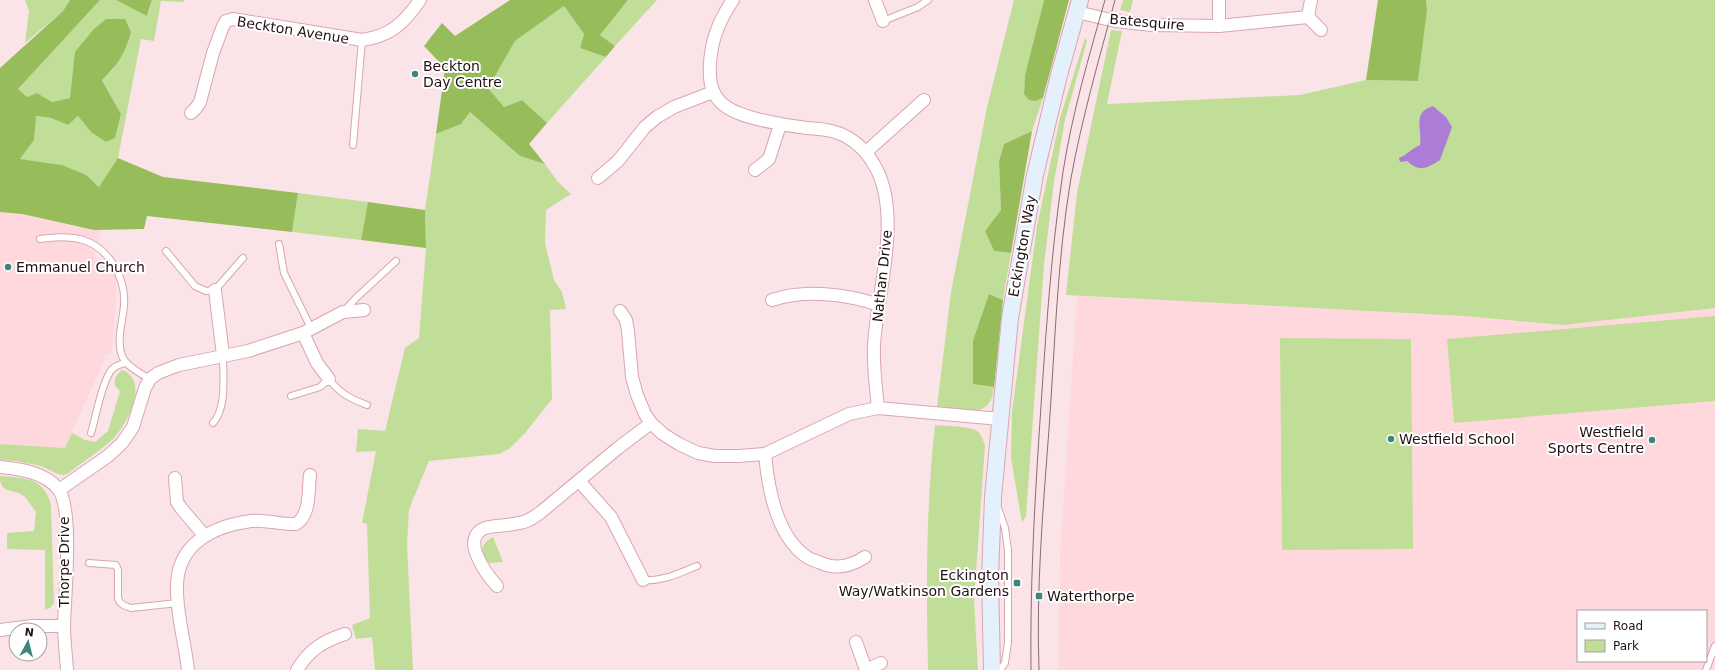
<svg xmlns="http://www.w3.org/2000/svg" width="1715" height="670" viewBox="0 0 1715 670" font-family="'DejaVu Sans',sans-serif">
	<rect width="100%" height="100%" fill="#fbe4e8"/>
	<g fill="#ffd8de" fill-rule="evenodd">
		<path d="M 0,212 L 22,214 L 77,227 L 101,230 L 94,257 L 108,264 L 116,276 L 117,289 L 112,353 L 105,355 L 104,361 L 65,448 L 0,444 Z"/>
		<path d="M 1077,296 L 1464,316 L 1563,325 L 1715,308 L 1715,670 L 1058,670 L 1060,554 ZM 1578,611 L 1706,611 L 1706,661 L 1578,661 Z"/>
	</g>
	<g fill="#c0de97">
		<path d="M 25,0 L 70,0 L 63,11 L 25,43 L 29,11 Z"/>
		<path d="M 100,0 L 116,0 L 148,15 L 152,0 L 184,0 L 184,2 L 161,1 L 154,41 L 141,39 L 118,158 L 100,187 C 72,164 54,164 20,159 L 34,140 L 35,116 L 51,118 L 68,125 L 78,116 L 91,132 L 106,142 L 115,138 L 121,114 L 102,79 L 115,67 L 73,78 L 71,98 L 52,102 L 37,93 L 27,97 L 18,89 Z"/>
		<path d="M 628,0 L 657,0 L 615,46 L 600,35 Z"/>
		<path d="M 1014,0 L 1044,0 L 1025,75 L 1024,94 L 1036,101 L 1043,98 L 1032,131 L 1004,144 L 999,161 L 1001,210 L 985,231 L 994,251 L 1011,253 L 1003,300 L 989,294 L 973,384 L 994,387 C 993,391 993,396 991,400 C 980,419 954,410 937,407 L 951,292 L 987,107 Z"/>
		<path d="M 1123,0 L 1133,0 L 1130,12 L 1120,10 Z"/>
		<path d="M 1426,0 L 1715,0 L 1715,308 L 1563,325 L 1464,316 L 1066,295 L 1077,193 L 1111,30 L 1122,31 L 1107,104 L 1300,95 L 1366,80 L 1418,81 L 1427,11 Z"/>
		<path d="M 564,6 L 584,34 L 580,48 L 606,57 L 547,123 L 522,100 L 504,107 L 488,88 L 515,41 Z"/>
		<path d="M 1085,38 L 1087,41 L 1065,120 L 1054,182 L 1044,265 L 1026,516 L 1022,523 L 1011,458 L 1012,412 L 1037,226 L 1060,118 Z"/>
		<path d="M 470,112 L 520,156 L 545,164 L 558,182 L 571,194 L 546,210 L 545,243 L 554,280 L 562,292 L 566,309 L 550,310 L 552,399 L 525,433 L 509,449 L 499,454 L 429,461 L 409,509 L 407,545 L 413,670 L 375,670 L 372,637 L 356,639 L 352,625 L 370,618 L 367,524 L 362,523 L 376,451 L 356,452 L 358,429 L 385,431 L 405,348 L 419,338 L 426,248 L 425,210 L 436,134 L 461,124 Z"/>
		<path d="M 298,193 L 368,202 L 361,240 L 292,232 Z"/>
		<path d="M 1715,316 L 1715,401 L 1454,423 L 1447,339 Z"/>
		<path d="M 1280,338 L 1411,339 L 1413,549 L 1282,550 Z"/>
		<path d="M 122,370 C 150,380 128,423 114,438 C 101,450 84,461 70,472 L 64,475 L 58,474 L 41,466 L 16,461 L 0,460 L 0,444 L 65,448 L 72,433 L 85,440 L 95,442 L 108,431 L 120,391 L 115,386 C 114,378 116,375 122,370 Z"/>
		<path d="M 935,425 C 945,426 969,426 977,431 C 982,434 983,441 985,445 L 974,600 L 978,670 L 928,670 C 926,589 926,506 935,425 Z"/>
		<path d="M 0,476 C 24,478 44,477 51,505 L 54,603 L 51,607 L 45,610 L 45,550 L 7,549 L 7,533 L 34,531 L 36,512 C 32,507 28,500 24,496 C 13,488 0,495 0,476 Z"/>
		<path d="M 493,537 L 503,562 L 489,563 C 479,552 480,544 493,537 Z"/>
	</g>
	<g fill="#96bd5a">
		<path d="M 70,0 L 100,0 L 18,89 L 27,97 L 37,93 L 52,102 L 70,98 L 75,52 L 93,30 L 106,19 L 125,19 L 131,32 C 124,55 120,62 102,80 L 121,114 L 115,138 L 106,142 L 91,132 L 78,116 L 68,125 L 51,118 L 36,116 L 34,140 L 20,159 L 62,165 L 86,175 L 99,187 L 118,158 L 163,177 L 298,193 L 292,232 L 147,216 L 144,229 L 94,230 L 22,214 L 0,212 L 0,68 L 63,11 Z"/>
		<path d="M 116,0 L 152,0 L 147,16 Z"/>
		<path d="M 510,0 L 628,0 L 600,35 L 615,46 L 606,57 L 580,48 L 584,34 L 564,6 L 515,41 L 488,88 L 504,107 L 522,100 L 547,123 L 529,144 L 545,164 L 520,156 L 470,112 L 461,124 L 436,134 L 445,68 L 424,46 L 442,23 L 455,36 Z"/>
		<path d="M 1044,0 L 1069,0 L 1043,98 L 1036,101 L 1029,100 L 1024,94 L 1025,75 Z"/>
		<path d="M 1378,0 L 1426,0 L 1427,11 L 1418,81 L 1366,80 Z"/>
		<path d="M 1032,131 L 1011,253 L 994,251 L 985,231 L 1001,210 L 999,161 L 1004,144 Z"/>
		<path d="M 368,202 L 425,210 L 426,248 L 361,240 Z"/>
		<path d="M 989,294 L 1003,300 L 994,387 L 973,384 L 973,341 Z"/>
	</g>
	<path fill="#ab7dd6" d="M 1433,106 L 1446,117 L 1452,127 L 1440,160 C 1427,168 1420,173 1407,161 L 1400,162 L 1399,158 C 1407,155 1412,148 1420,145 C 1423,129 1411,113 1433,106 Z"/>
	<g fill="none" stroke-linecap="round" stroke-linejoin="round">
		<g stroke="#daa5af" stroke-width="8">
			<g id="service">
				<path d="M 883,21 L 918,7 L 928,0"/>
				<path d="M 353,145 L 362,40"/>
				<path d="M 40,239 C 54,237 69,236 83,240 C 109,248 126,278 124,305 C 123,321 116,340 122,356 C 126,366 141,374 150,379"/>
				<path d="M 279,244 L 284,273 L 311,328"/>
				<path d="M 166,251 L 195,286 L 206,291 L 215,290 L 243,258"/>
				<path d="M 344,311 L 356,298 L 396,261"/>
				<path d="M 291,396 L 320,387 L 329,379 C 339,393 351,399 367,405"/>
				<path d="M 213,423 C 227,408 223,376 223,355"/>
				<path d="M 91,433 C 96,416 101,386 110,372 C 114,366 120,364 126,363"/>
				<path d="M 998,508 L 1005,528 L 1008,550 L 1008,642 L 1005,663 L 1000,670"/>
				<path d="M 89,563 L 116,565 L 118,570 L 118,598 C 120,605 125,606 131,608 L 178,603"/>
				<path d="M 643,580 C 662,582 679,573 697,566"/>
				<path d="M 1706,670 L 1715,646"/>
			</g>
		</g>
		<g stroke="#daa5af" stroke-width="14">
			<g id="minor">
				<path d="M 733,0 C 719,20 711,40 710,64 C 707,100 725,111 757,119 C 773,123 790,126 807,128 C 820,129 834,130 845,136 C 859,143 869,155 876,168 C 902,217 877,293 874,345 C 873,366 876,387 878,408"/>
				<path d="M 875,0 L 883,21"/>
				<path d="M 1219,0 L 1219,26"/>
				<path d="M 1311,0 L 1308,17 L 1321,30"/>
				<path d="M 1077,12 L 1115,21 L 1152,25 L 1219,26 L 1308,17"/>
				<path d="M 191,113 L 196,108 L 200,102 L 213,53 L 223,26 L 226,21 L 233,19 L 362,40 C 391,36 404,23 420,0"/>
				<path d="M 866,152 L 924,100"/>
				<path d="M 755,170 L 769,159 L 780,125"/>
				<path d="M 598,178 L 618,161 L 645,127 L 657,117 L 674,107 L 713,92"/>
				<path d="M 215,290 L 223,355"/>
				<path d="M 772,300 C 805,289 847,294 879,305"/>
				<path d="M 620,311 L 626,320 L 628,331 L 632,377 L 637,395 L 645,414 L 651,423 L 663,434 L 679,444 L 698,453 L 715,456 L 739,456 L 765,454 L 849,414 L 878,408 L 1000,419"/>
				<path d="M 303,333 L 317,363 L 329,379"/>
				<path d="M 765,454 C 768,488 777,537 807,557 C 811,560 817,561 821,563 C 837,570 851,566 865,557"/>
				<path d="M 0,467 C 19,469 46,472 59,490 C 73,510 65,596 64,624 C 64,639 66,655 67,670"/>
				<path d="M 175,478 L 177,502 L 181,508 L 204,535"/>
				<path d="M 579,481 L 611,517 L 643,580"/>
				<path d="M 59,490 L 108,456 L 122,443 L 133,427 L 145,388 L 150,379 L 158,373 L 179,365 L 248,351 L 303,333 L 343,312 L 364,310"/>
				<path d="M 497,586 C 487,575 459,538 485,528 C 495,525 508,526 519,523 C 528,522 534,517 541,512 L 618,448 L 651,423"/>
				<path d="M 0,630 L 32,626 L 64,626"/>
				<path d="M 856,642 L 866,670"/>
				<path d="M 188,670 C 185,642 176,613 177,585 C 178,543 214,526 251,521 C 266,519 281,525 296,524 C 311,514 308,491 310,475"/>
				<path d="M 297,670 C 309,650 323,641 345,634"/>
				<path d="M 866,670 L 881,663"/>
			</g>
		</g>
		<g stroke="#daa5af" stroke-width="18">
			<path id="secondary" d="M 992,670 L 990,577 L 993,497 L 1010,318 L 1035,175 L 1059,75 L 1080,0"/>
		</g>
		<use href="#service" stroke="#fff" stroke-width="6"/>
		<use href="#minor" stroke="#fff" stroke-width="12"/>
		<use href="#secondary" stroke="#e4f0fb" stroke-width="16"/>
		<g stroke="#836e72" stroke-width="1">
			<path d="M 1031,670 C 1030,592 1034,514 1039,436 C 1045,347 1050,259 1063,172 C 1072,114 1089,56 1105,0"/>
			<path d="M 1039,670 C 1036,589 1043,509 1049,429 C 1055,346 1057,261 1071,178 C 1082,118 1099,59 1115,0"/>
		</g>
	</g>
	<g fill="#3e857e" stroke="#fff" stroke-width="1.5">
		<circle cx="415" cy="74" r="4"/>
		<circle cx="8" cy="267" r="4"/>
		<circle cx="1391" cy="439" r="4"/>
		<circle cx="1652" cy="440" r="4"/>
		<rect x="1013" y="579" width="8" height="8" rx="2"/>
		<rect x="1035" y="592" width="8" height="8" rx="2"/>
	</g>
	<g text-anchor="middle" stroke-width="4" stroke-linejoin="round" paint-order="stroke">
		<g font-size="14" fill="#221014" stroke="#fff">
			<text transform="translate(1147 22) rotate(5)" y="5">Batesquire</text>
			<text transform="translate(293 30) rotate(9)" y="5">Beckton Avenue</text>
			<text transform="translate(1022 246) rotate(-80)" y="5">Eckington Way</text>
			<text transform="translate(882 276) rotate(-84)" y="5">Nathan Drive</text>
			<text transform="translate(64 562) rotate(-90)" y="5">Thorpe Drive</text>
		</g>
		<g font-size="14" fill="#221014" stroke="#fff" text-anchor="start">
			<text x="423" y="71">Beckton<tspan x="423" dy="16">Day Centre</tspan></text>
			<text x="16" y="272">Emmanuel Church</text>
			<text x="1644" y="437" text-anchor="end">Westfield<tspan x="1644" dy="16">Sports Centre</tspan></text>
			<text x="1399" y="444">Westfield School</text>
			<text x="1009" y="580" text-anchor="end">Eckington<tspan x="1009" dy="16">Way/Watkinson Gardens</tspan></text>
			<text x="1047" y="601">Waterthorpe</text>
		</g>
	</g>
	<rect x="1577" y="610" width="130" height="52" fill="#ffffff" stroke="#a79fa1"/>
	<rect x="1585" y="623" width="20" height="6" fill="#e4f0fb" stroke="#a79fa1"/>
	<text x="1613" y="630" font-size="12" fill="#221014">Road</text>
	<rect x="1585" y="640" width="20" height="12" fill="#c0de97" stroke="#a79fa1"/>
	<text x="1613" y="650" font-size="12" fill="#221014">Park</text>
	<g transform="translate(28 642) rotate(7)"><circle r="19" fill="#ffffff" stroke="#a79fa1"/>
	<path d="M0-3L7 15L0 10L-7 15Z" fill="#3e857e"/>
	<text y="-6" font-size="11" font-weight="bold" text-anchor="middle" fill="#221014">N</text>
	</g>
</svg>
